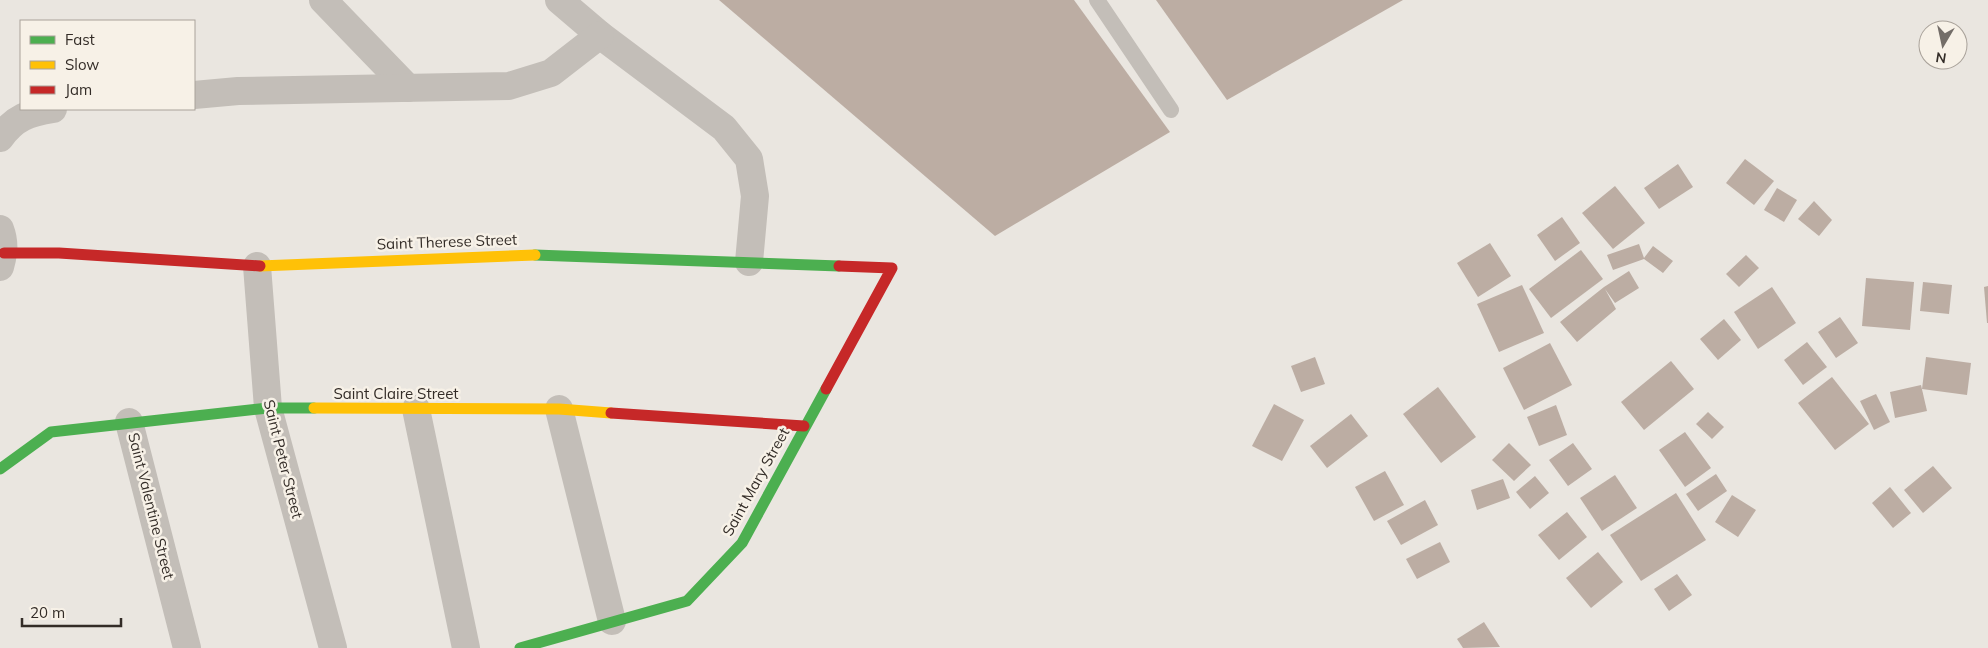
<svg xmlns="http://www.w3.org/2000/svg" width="1988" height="648" viewBox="0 0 1988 648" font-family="Mulish,sans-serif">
	<rect width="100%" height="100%" fill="#eae6e0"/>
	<g fill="#bcada3">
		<path d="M 719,0 L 1074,0 L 1170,132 L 995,236 Z"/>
		<path d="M 1156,0 L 1403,0 L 1227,100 Z"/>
		<path d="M 1745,159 L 1774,181 L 1754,205 L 1726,183 Z"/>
		<path d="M 1678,164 L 1693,187 L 1659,209 L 1644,188 Z"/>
		<path d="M 1615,186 L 1645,223 L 1613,249 L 1582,213 Z"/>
		<path d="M 1777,188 L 1797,200 L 1784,222 L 1764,210 Z"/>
		<path d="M 1814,201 L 1832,220 L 1819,236 L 1798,219 Z"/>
		<path d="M 1562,217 L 1580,243 L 1555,261 L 1537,235 Z"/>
		<path d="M 1490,243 L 1511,276 L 1478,297 L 1457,263 Z"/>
		<path d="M 1639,244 L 1644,258 L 1653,246 L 1673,261 L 1663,273 L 1644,259 L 1613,270 L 1607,255 Z"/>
		<path d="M 1581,250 L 1603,279 L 1551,318 L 1529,289 Z"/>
		<path d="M 1746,255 L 1759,268 L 1739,287 L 1726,274 Z"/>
		<path d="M 1629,271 L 1639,288 L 1615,303 L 1605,289 L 1616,309 L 1577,342 L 1560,322 L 1604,287 Z"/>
		<path d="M 1866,278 L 1914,282 L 1910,330 L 1862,326 Z"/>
		<path d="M 1923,282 L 1952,285 L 1949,314 L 1920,311 Z"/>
		<path d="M 1522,285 L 1544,333 L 1499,352 L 1477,304 Z"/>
		<path d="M 1988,286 L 1988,323 L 1987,323 L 1984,287 Z"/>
		<path d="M 1772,287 L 1796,323 L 1758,349 L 1734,312 Z"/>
		<path d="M 1840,317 L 1858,343 L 1836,358 L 1818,332 Z"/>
		<path d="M 1724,319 L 1741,340 L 1718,360 L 1700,339 Z"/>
		<path d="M 1807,342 L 1827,367 L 1803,385 L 1784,360 Z"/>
		<path d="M 1550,343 L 1572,385 L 1524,410 L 1503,368 Z"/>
		<path d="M 1315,357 L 1325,384 L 1301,392 L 1291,366 Z"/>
		<path d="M 1926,357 L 1971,363 L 1967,395 L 1922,389 Z"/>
		<path d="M 1671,361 L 1694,389 L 1644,430 L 1621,402 Z"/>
		<path d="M 1832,377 L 1869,424 L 1835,450 L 1798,403 Z"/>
		<path d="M 1921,385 L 1927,411 L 1895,418 L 1890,392 Z"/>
		<path d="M 1438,387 L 1476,437 L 1441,463 L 1403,414 Z"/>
		<path d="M 1876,394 L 1890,422 L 1874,430 L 1860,401 Z"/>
		<path d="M 1274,404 L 1304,420 L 1282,461 L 1252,446 Z"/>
		<path d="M 1556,405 L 1567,435 L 1539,446 L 1527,417 Z"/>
		<path d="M 1708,412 L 1724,427 L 1712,439 L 1696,424 Z"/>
		<path d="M 1351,414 L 1368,436 L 1327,468 L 1310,446 Z"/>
		<path d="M 1685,432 L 1711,468 L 1685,487 L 1659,450 Z"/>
		<path d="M 1509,443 L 1531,465 L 1514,481 L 1492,460 Z"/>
		<path d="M 1573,443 L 1592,469 L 1568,486 L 1549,460 Z"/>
		<path d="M 1933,466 L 1952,488 L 1923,513 L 1904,490 Z"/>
		<path d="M 1385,471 L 1404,505 L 1374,521 L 1355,487 Z"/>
		<path d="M 1716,474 L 1727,491 L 1698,511 L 1686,494 Z"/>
		<path d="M 1615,475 L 1637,508 L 1602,531 L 1580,498 Z"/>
		<path d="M 1535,476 L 1549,493 L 1530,509 L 1516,492 Z"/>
		<path d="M 1503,479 L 1510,498 L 1477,510 L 1471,490 Z"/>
		<path d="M 1890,487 L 1911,513 L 1893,528 L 1872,503 Z"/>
		<path d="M 1676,493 L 1706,540 L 1641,581 L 1610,535 Z"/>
		<path d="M 1732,495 L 1756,510 L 1738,537 L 1715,522 Z"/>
		<path d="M 1425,500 L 1438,525 L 1401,545 L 1387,521 Z"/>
		<path d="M 1567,512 L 1587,537 L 1559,560 L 1538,535 Z"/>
		<path d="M 1440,542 L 1450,562 L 1417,579 L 1406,559 Z"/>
		<path d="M 1598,552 L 1623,582 L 1591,608 L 1566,578 Z"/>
		<path d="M 1677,574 L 1692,595 L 1669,611 L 1654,589 Z"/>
		<path d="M 1484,622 L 1500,647 L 1463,648 L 1457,639 Z"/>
	</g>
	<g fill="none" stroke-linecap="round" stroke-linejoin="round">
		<path stroke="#c3beb8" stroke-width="16" d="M 1097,0 L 1171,110"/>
		<g stroke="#c3beb8" stroke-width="28">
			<path d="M 323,0 L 408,88"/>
			<path d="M 559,0 L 600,35 L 724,128 L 749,159 L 755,196 L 749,262"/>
			<path d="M 194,95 L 238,91 L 509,86 L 551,73 L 600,35"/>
			<path d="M 0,138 C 15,117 29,113 53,109"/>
			<path d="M 0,229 C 5,242 4,253 0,267"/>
			<path d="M 257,266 L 268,408 L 333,648"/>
			<path d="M 416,409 L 466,648"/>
			<path d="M 559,409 L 612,621"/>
			<path d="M 129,422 L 187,648"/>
		</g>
		<g stroke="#4caf50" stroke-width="11">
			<path d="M 535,255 L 839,266"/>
			<path d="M 0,469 L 51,432 L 268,408 L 314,408"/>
			<path d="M 520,648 L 687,601 L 742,543 L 826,389"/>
		</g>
		<g stroke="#ffc107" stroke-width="11">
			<path d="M 260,266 L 535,255"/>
			<path d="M 314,408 L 559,409 L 611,413"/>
		</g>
		<g stroke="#c62828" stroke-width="11">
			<path d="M 4,253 L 59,253 L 260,266"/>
			<path d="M 826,389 L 892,268 L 839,266"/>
			<path d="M 611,413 L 804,426"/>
		</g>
	</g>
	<g text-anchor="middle" stroke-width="5" stroke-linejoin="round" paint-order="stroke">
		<g font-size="15" fill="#332c27" stroke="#f7f1e7">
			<text transform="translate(447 242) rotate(-2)" y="5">Saint Therese Street</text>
			<text x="396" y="399">Saint Claire Street</text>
			<text transform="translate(283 459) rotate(76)" y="5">Saint Peter Street</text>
			<text transform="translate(756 482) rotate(-61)" y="5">Saint Mary Street</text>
			<text transform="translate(151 506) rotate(76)" y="5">Saint Valentine Street</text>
		</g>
	</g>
	<rect x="20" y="20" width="175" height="90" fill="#f7f1e7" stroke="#a9a29a"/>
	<rect x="30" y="36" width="25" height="8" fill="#4caf50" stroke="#a9a29a"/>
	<text x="65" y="45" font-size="15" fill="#332c27">Fast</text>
	<rect x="30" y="61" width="25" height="8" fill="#ffc107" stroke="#a9a29a"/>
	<text x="65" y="70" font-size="15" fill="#332c27">Slow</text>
	<rect x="30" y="86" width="25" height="8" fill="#c62828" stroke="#a9a29a"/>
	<text x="65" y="95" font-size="15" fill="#332c27">Jam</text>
	<g transform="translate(1943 45) rotate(189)"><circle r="24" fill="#f7f1e7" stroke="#a9a29a"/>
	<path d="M0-4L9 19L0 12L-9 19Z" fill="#736d68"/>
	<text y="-8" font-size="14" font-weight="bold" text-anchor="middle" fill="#332c27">N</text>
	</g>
	<path d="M22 618v8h99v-8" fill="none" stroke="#332c27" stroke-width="2.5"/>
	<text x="30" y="618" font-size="15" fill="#332c27" stroke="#f7f1e7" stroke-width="4" paint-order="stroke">20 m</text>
</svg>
